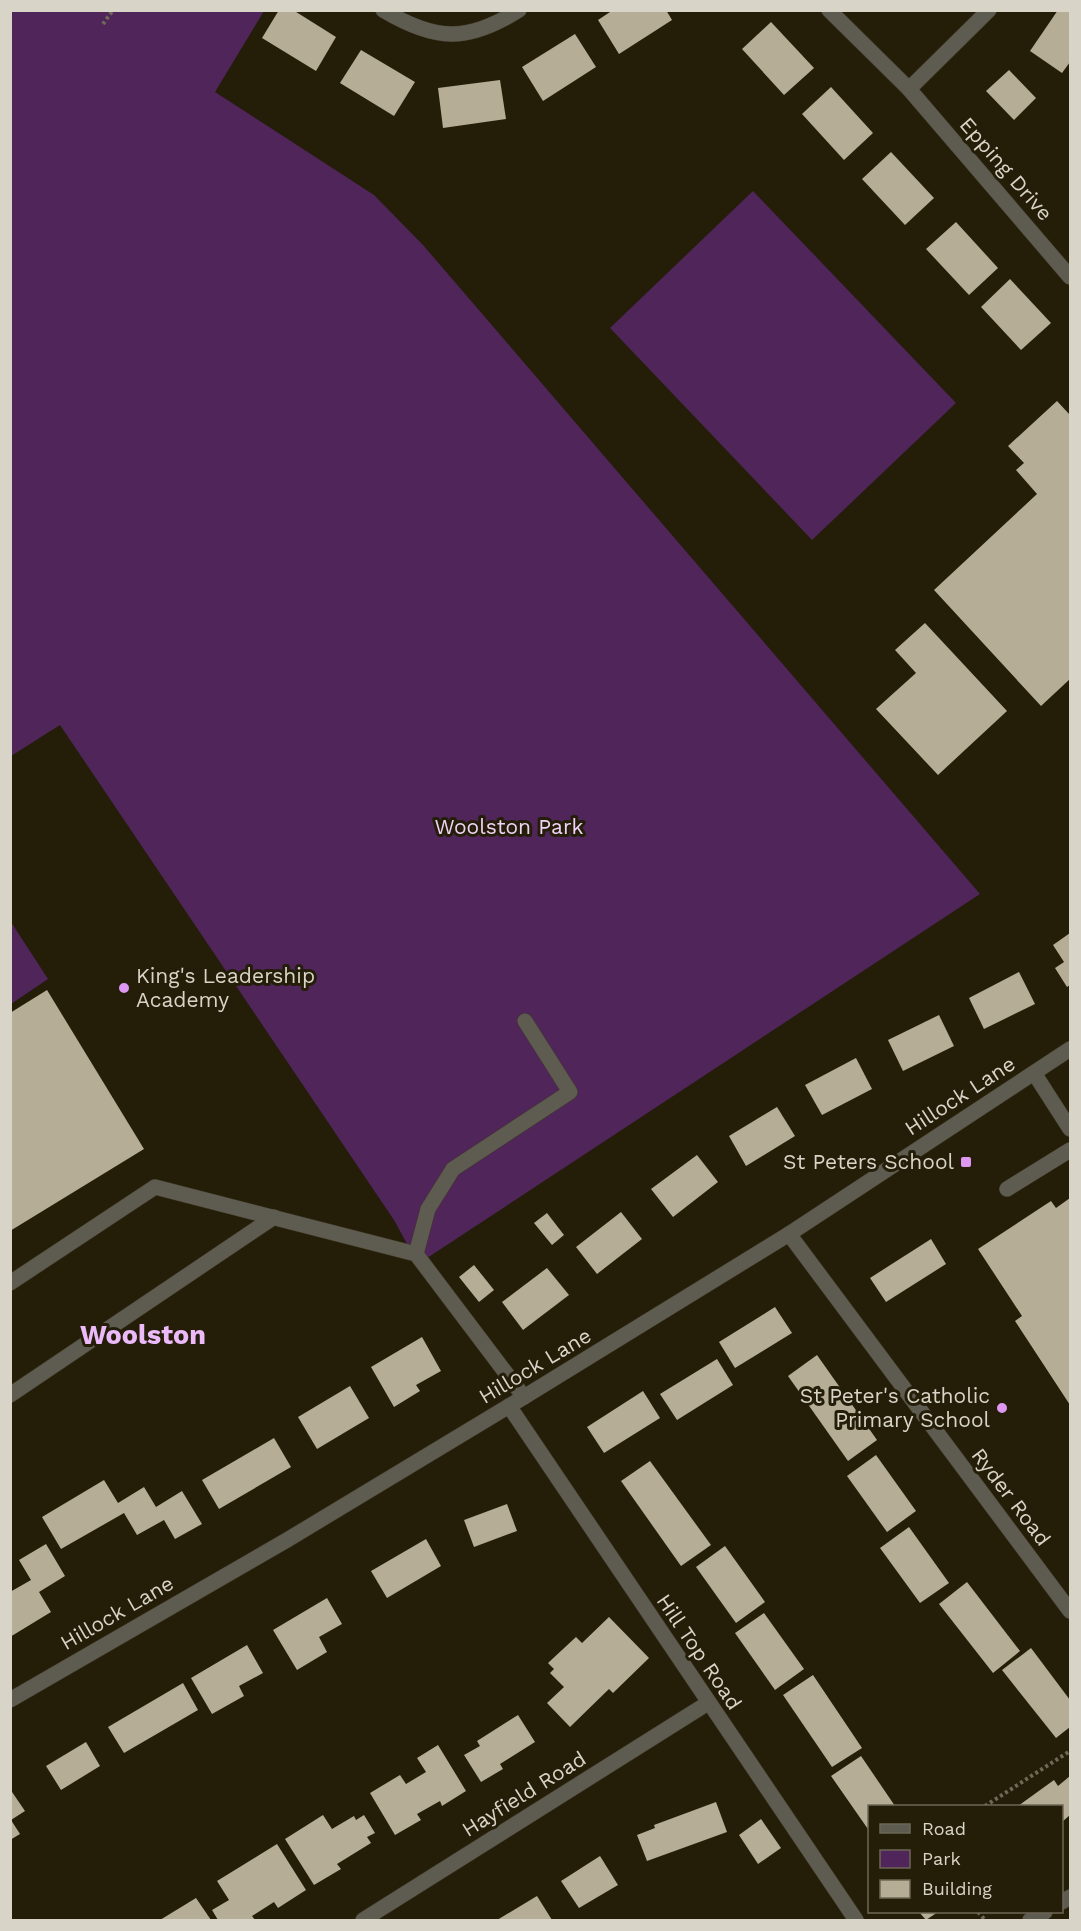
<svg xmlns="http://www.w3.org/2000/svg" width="1081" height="1931" viewBox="0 0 1081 1931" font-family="'Work Sans',sans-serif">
	<rect width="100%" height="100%" fill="#241e09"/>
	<g fill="#4f255a">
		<path d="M 11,11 L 264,11 L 215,92 L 374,195 L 423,245 L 980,894 L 418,1264 L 394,1220 L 60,725 L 11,756 Z"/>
		<path d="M 753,191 L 956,403 L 812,540 L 610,328 Z"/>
		<path d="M 11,922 L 48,979 L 11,1004 L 10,1004 Z"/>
	</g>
	<g fill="#b5ad95">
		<path d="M 279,10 L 293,10 L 336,37 L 316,71 L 262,38 Z"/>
		<path d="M 613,10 L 666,10 L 672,20 L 619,54 L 598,20 Z"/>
		<path d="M 1058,10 L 1070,10 L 1070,62 L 1062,73 L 1030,51 Z"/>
		<path d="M 771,22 L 814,68 L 784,95 L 742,49 Z"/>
		<path d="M 575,34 L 596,67 L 543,101 L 522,67 Z"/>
		<path d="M 361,50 L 415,82 L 394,116 L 340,83 Z"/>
		<path d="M 1009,70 L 1036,98 L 1014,120 L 986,91 Z"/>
		<path d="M 500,80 L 506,119 L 443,128 L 438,88 Z"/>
		<path d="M 831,87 L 873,133 L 844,160 L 802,114 Z"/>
		<path d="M 891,152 L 934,198 L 905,225 L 862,179 Z"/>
		<path d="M 956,222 L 998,268 L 969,295 L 926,249 Z"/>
		<path d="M 1010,279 L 1051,323 L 1021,350 L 981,307 Z"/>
		<path d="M 1057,401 L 1070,415 L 1070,679 L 1041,706 L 934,590 L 1037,494 L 1016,470 L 1024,463 L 1008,446 Z"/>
		<path d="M 925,623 L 1007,711 L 938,775 L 876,709 L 916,673 L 895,650 Z"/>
		<path d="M 1070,933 L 1070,985 L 1067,987 L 1055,968 L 1064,962 L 1053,945 Z"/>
		<path d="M 1019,972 L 1035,1004 L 984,1029 L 969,998 Z"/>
		<path d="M 47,990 L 144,1149 L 10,1231 L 10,1013 Z"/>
		<path d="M 939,1015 L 954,1046 L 903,1071 L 888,1040 Z"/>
		<path d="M 856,1058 L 872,1089 L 822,1115 L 805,1085 Z"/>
		<path d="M 777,1107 L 795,1136 L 746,1166 L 729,1136 Z"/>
		<path d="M 697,1155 L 718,1182 L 673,1217 L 651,1189 Z"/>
		<path d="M 1070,1198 L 1070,1405 L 1015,1321 L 1022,1316 L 978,1249 L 1051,1201 L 1056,1208 Z"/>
		<path d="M 621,1212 L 642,1239 L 597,1274 L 576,1247 Z"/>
		<path d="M 547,1213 L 564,1235 L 552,1245 L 534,1223 Z"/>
		<path d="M 931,1239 L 946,1264 L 886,1302 L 870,1278 Z"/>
		<path d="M 474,1265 L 494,1290 L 479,1302 L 459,1277 Z"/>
		<path d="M 547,1268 L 569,1295 L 523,1330 L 502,1302 Z"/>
		<path d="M 775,1307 L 792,1333 L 735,1368 L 719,1342 Z"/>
		<path d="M 422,1337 L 441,1371 L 416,1385 L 420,1391 L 394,1407 L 371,1367 Z"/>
		<path d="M 817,1355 L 877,1440 L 848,1461 L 788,1376 Z"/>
		<path d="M 717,1359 L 733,1385 L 677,1420 L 660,1394 Z"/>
		<path d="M 350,1386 L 369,1418 L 317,1449 L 298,1417 Z"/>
		<path d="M 643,1391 L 660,1418 L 604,1453 L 587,1427 Z"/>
		<path d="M 274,1438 L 291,1467 L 219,1509 L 202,1480 Z"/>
		<path d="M 876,1455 L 916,1511 L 887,1532 L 847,1476 Z"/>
		<path d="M 650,1461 L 711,1545 L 681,1566 L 621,1481 Z"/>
		<path d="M 104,1480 L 118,1503 L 144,1487 L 156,1507 L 182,1491 L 202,1524 L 175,1539 L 164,1520 L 137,1535 L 124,1513 L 61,1549 L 42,1517 Z"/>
		<path d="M 507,1504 L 517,1531 L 474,1547 L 464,1520 Z"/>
		<path d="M 909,1527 L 949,1583 L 920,1603 L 880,1548 Z"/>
		<path d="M 426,1539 L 441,1566 L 387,1598 L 371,1571 Z"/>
		<path d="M 46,1544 L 65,1576 L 39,1592 L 51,1612 L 10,1637 L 10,1592 L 31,1580 L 19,1560 Z"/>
		<path d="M 725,1546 L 765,1602 L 736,1623 L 696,1567 Z"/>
		<path d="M 967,1582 L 1020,1651 L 993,1673 L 939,1604 Z"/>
		<path d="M 327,1598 L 342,1624 L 319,1637 L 327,1652 L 297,1670 L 273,1630 Z"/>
		<path d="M 764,1613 L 804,1669 L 775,1690 L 735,1633 Z"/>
		<path d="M 609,1617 L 649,1658 L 613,1693 L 609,1689 L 570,1727 L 547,1703 L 564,1687 L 550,1673 L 554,1669 L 548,1663 L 576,1637 L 582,1643 Z"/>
		<path d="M 247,1645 L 263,1673 L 239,1686 L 244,1696 L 212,1714 L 191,1678 Z"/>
		<path d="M 1031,1648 L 1070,1700 L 1070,1727 L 1056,1738 L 1002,1670 Z"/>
		<path d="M 813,1675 L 862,1748 L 832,1767 L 783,1695 Z"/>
		<path d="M 183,1683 L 198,1710 L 124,1753 L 108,1727 Z"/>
		<path d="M 518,1715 L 535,1742 L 500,1764 L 503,1769 L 481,1782 L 464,1755 L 480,1746 L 477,1741 Z"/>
		<path d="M 86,1742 L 100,1766 L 61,1790 L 46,1766 Z"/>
		<path d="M 438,1745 L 466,1791 L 442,1806 L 440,1801 L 417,1814 L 421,1820 L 395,1835 L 370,1793 L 400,1775 L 406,1784 L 426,1772 L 417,1758 Z"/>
		<path d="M 861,1756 L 895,1806 L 870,1806 L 870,1832 L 831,1776 Z"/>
		<path d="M 1070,1776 L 1070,1815 L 1062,1822 L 1062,1806 L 1018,1806 L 1054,1780 L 1058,1786 Z"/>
		<path d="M 10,1789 L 25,1811 L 11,1820 L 20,1834 L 10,1840 Z"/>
		<path d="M 716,1802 L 727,1832 L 647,1861 L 637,1835 L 655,1828 L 654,1825 Z"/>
		<path d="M 323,1815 L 332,1829 L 354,1816 L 356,1820 L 364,1815 L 375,1833 L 367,1837 L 371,1843 L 337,1864 L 341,1869 L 314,1885 L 285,1839 Z"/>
		<path d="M 761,1819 L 781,1848 L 758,1864 L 739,1835 Z"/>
		<path d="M 277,1844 L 306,1890 L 278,1908 L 274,1902 L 252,1916 L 255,1920 L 218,1920 L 212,1910 L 229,1900 L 217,1881 Z"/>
		<path d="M 600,1856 L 618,1885 L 579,1908 L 561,1881 Z"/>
		<path d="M 537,1896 L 552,1920 L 497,1920 Z"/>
		<path d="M 196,1898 L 211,1920 L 160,1920 Z"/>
		<path d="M 919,1912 L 938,1912 L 926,1920 Z"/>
	</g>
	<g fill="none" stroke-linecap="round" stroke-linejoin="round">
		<g stroke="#413b27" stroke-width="16">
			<g id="minor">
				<path d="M 383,10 C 435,41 467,43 519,10"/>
				<path d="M 829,10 L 909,89 L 1070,277"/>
				<path d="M 909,89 L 989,10"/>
				<path d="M 1034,1073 L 1070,1129"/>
				<path d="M 1007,1189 L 1070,1150"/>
				<path d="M 789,1234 L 1070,1611"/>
				<path d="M 416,1254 L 428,1209 L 453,1169 L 570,1092 L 525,1021"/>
				<path d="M 10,1283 L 155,1187 L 416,1254 L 524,1397"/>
				<path d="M 10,1395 L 274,1217"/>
				<path d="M 509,1406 L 856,1920"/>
				<path d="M 10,1700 L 287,1540 L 524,1397 L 789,1234 L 1070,1049"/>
				<path d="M 1062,1902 L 1070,1897"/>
				<path d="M 363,1920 L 708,1703"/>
				<path d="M 1030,1920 L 1045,1912"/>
			</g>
		</g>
		<g stroke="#6f6a58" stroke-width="4" stroke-dasharray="3 3" stroke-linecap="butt">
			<path d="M 103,24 L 113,10"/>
			<path d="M 985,1806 L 1070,1751"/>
			<path d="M 978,1912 L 985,1920"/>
		</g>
		<use href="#minor" stroke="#5e5b51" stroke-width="15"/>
	</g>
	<g fill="#df98f2" stroke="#241e09" stroke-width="2">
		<circle cx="124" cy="988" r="6"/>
		<rect x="960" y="1156" width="12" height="12" rx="3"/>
		<circle cx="1002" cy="1408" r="6"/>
	</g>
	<g text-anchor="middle" stroke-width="6" stroke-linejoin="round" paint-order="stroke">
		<g font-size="21" fill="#d8d4c7" stroke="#241e09">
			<text transform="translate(1006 169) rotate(49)" y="7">Epping Drive</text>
			<text transform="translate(960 1096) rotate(-33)" y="7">Hillock Lane</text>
			<text transform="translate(535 1366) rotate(-31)" y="7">Hillock Lane</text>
			<text transform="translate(1011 1497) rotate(53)" y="7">Ryder Road</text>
			<text transform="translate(117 1613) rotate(-30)" y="7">Hillock Lane</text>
			<text transform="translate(699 1652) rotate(56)" y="7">Hill Top Road</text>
			<text transform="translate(524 1794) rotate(-32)" y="7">Hayfield Road</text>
		</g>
		<g font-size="21" fill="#efd2f7" stroke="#241e09">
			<text x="509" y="834">Woolston Park</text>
		</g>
		<g font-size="21" fill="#d8d4c7" stroke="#241e09" text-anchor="end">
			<text x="136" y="983" text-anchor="start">King's Leadership<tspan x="136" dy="24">Academy</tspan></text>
			<text x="954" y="1169">St Peters School</text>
			<text x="990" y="1403">St Peter's Catholic<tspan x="990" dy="24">Primary School</tspan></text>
		</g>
		<g font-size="27" font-weight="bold" fill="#ecbaf9" stroke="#241e09">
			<text x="143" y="1344">Woolston</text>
		</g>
	</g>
	<rect width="1081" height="1931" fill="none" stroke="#d8d4c7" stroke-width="24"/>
	<rect x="868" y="1805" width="195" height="108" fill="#241e09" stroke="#6c6755" stroke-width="1.5"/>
	<rect x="880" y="1824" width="30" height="9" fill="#5e5b51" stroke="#6c6755" stroke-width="1.5"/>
	<text x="922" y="1835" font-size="18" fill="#d8d4c7">Road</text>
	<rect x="880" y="1850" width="30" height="18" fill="#4f255a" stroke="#6c6755" stroke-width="1.5"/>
	<text x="922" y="1865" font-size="18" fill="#d8d4c7">Park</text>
	<rect x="880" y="1880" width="30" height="18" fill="#b5ad95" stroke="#6c6755" stroke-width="1.5"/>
	<text x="922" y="1895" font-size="18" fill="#d8d4c7">Building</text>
</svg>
